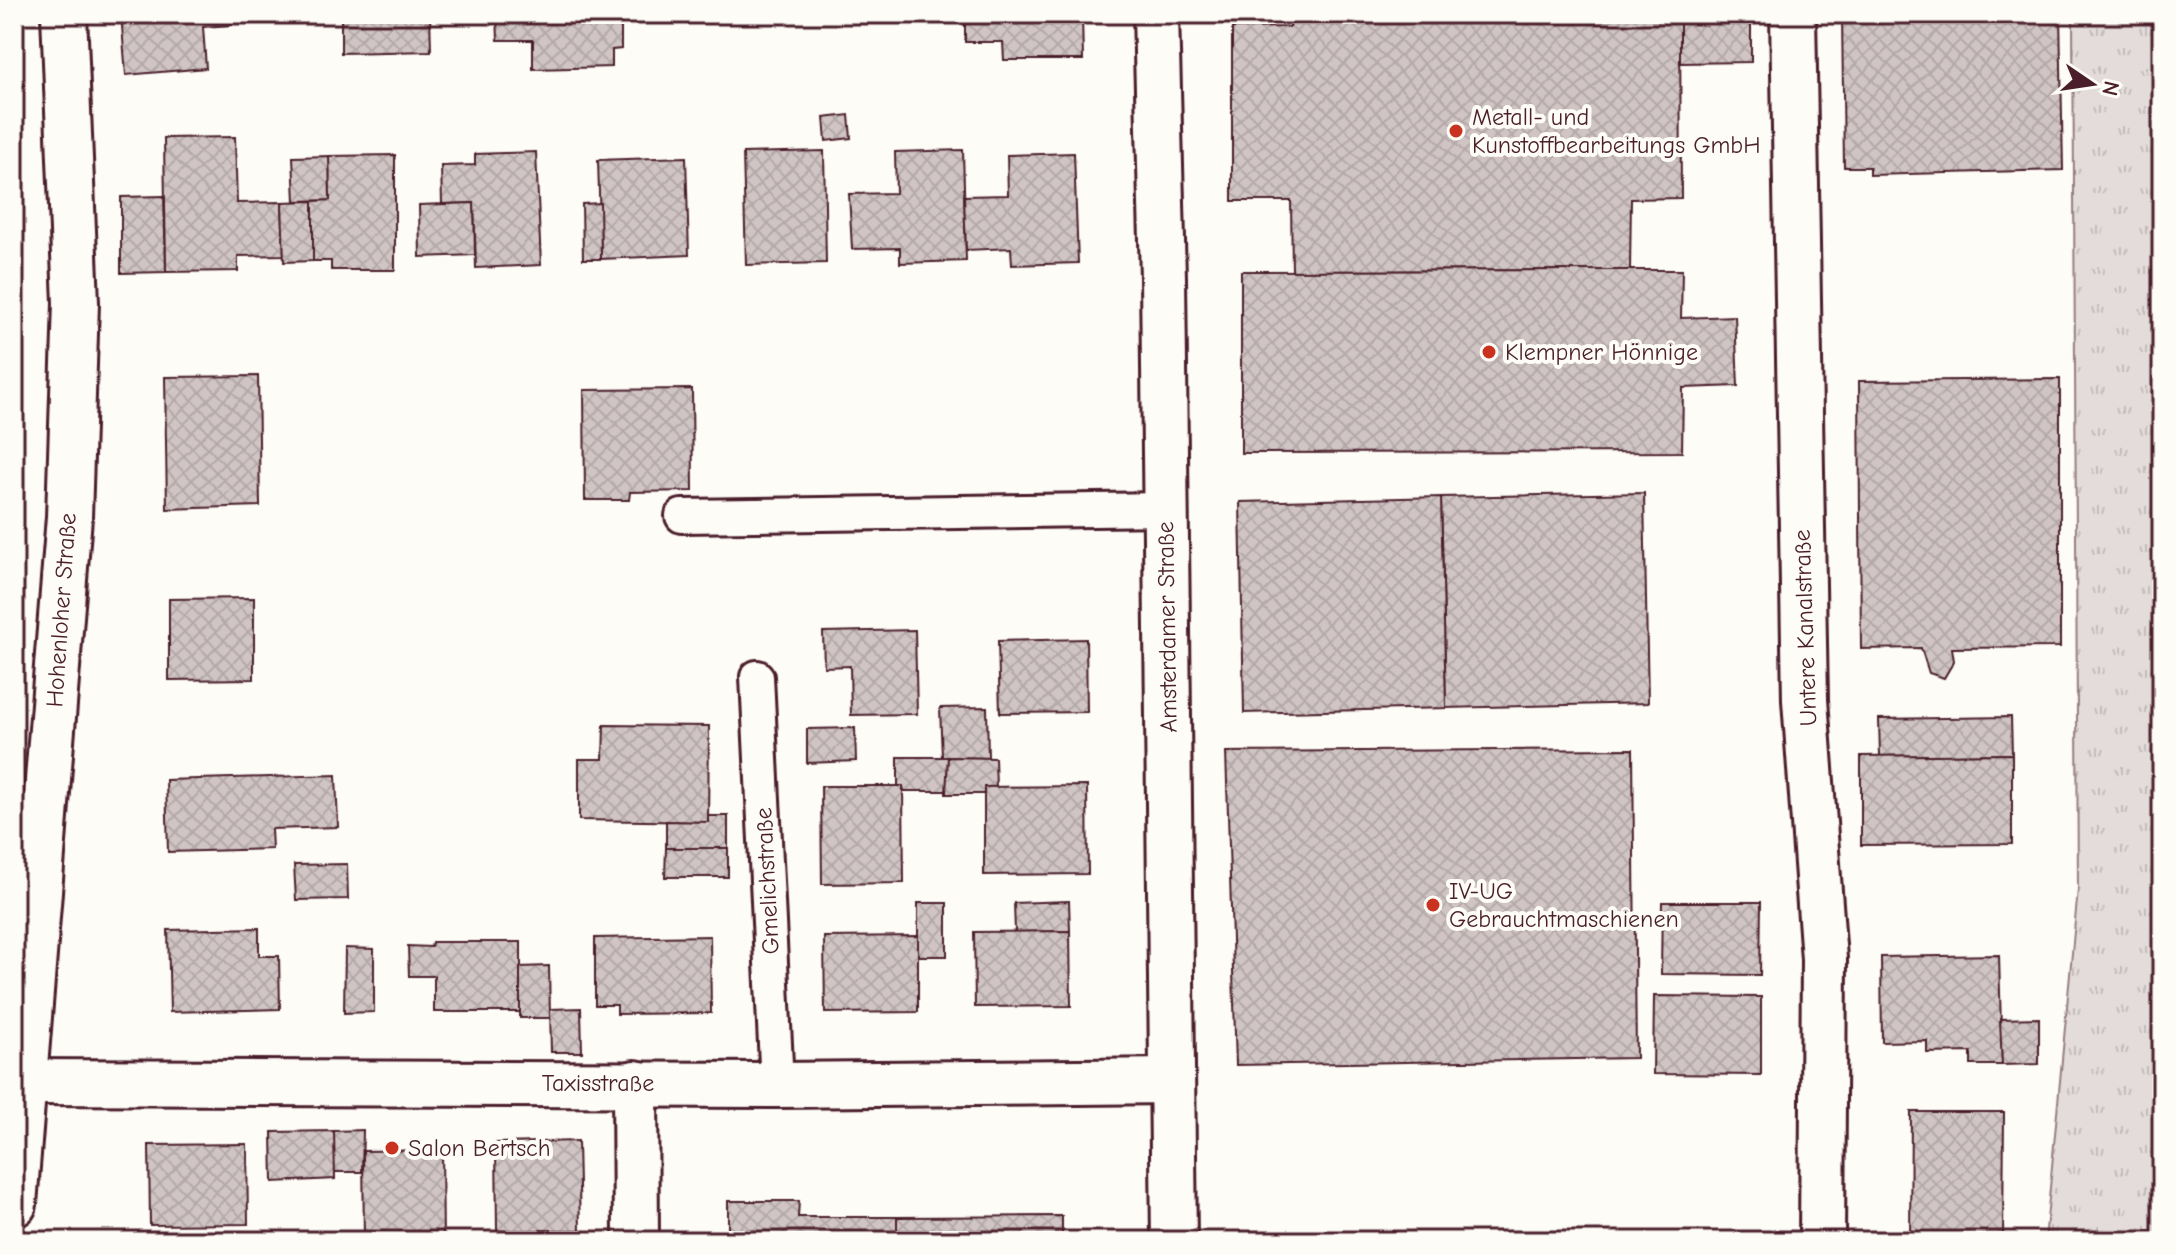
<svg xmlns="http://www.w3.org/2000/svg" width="2176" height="1255" viewBox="0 0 2176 1255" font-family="'Comic Neue',sans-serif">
	<defs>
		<pattern id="grass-tufts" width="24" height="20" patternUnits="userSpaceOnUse" patternTransform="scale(2)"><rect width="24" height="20" fill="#e3dcda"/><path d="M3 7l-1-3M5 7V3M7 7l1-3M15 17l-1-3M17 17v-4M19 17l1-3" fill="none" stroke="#c4bcbb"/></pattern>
		<pattern id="building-cross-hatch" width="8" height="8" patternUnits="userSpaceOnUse" patternTransform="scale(2)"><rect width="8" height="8" fill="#d0c5c4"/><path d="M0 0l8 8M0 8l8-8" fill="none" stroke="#b4a9a9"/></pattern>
	</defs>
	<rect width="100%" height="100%" fill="#fdfcf7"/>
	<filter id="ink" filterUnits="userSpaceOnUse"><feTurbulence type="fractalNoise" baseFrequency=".0125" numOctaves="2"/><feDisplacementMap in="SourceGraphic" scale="16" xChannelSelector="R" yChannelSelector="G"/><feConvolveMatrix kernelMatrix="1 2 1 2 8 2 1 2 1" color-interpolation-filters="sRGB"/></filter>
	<g filter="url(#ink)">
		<path fill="url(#grass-tufts)" stroke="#967e82" stroke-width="2" d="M 2073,14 L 2162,14 L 2162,1241 L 2045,1241 L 2078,889 Z"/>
		<g fill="url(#building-cross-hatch)" stroke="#4a1f2b" stroke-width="2">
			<path d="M 121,14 L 231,14 L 232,25 L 203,27 L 206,68 L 126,75 Z"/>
			<path d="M 341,14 L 430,14 L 431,51 L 341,53 Z"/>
			<path d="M 497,14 L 621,14 L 621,49 L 612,50 L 612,67 L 533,69 L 533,40 L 498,40 Z"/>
			<path d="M 965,14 L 1082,14 L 1083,60 L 1004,60 L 1003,42 L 965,42 Z"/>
			<path d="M 1290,14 L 1680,14 L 1681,198 L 1631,199 L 1630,270 L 1292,271 L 1291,201 L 1232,201 L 1232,28 L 1290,27 Z"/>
			<path d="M 1680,14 L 1751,14 L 1751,62 L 1680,63 Z"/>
			<path d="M 1842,14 L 2060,14 L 2063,170 L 1870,175 L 1870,167 L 1844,167 Z"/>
			<path d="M 849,115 L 851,138 L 826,141 L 824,118 Z"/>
			<path d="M 235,137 L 237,203 L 282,202 L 284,255 L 238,256 L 238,271 L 166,272 L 164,138 Z"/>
			<path d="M 963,150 L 966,261 L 900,263 L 900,248 L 852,249 L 849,194 L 896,193 L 895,152 Z"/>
			<path d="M 824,151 L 826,263 L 746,265 L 743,153 Z"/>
			<path d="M 536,152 L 541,265 L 476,268 L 474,203 L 442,204 L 441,166 L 475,165 L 475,154 Z"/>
			<path d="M 1074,153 L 1078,263 L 1012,265 L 1011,248 L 966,250 L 964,196 L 1008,195 L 1007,155 Z"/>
			<path d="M 395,155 L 395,270 L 331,270 L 331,261 L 313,261 L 313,201 L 330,200 L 329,156 Z"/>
			<path d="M 329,156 L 330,200 L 295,201 L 293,157 Z"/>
			<path d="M 686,157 L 689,255 L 601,259 L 598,160 Z"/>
			<path d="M 164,196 L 166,272 L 121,273 L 121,197 Z"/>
			<path d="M 313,201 L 313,261 L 284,262 L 282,202 Z"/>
			<path d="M 474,203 L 475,255 L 420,257 L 419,205 Z"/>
			<path d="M 600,203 L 601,259 L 583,259 L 582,204 Z"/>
			<path d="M 1630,270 L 1682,270 L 1681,318 L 1735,316 L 1738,386 L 1683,388 L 1682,452 L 1241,453 L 1241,271 Z"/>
			<path d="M 258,376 L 260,506 L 167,509 L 165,377 Z"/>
			<path d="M 2060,379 L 2060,647 L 1952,648 L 1954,661 L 1944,678 L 1929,673 L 1921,648 L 1861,649 L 1859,381 Z"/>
			<path d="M 692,389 L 693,491 L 630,492 L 629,500 L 585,500 L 584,390 Z"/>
			<path d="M 1644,493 L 1648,703 L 1446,708 L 1441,497 Z"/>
			<path d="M 1441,497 L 1446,708 L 1244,713 L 1240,502 Z"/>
			<path d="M 254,598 L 254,679 L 169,680 L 169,599 Z"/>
			<path d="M 915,630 L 917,714 L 851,715 L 850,666 L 824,667 L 823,632 Z"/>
			<path d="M 1086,639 L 1087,712 L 1000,713 L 998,641 Z"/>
			<path d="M 987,707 L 988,758 L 942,757 L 940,708 Z"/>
			<path d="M 2011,717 L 2012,754 L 1880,756 L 1879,719 Z"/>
			<path d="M 604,725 L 709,726 L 708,822 L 579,820 L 579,759 L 603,759 Z"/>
			<path d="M 855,728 L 856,761 L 807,763 L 807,729 Z"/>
			<path d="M 1633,749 L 1636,1058 L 1236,1065 L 1226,752 Z"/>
			<path d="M 2012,754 L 2012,844 L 1861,845 L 1861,756 Z"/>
			<path d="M 898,757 L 948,757 L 947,791 L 904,791 L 903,786 L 898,786 Z"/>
			<path d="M 948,757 L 995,758 L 996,788 L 984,787 L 984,794 L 946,794 Z"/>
			<path d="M 336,775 L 338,827 L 271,829 L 272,849 L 168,852 L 166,780 Z"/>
			<path d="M 821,786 L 903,786 L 904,883 L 822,884 Z"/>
			<path d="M 1087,786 L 1088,874 L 984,875 L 984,787 Z"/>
			<path d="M 708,816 L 728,816 L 728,848 L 666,848 L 666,821 L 708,822 Z"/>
			<path d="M 666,848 L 728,848 L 728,877 L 665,877 Z"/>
			<path d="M 347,864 L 348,899 L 296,900 L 294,865 Z"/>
			<path d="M 1069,901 L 1070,931 L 1015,932 L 1014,903 Z"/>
			<path d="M 1662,902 L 1761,902 L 1760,975 L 1661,974 Z"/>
			<rect x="918" y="903" width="29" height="53"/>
			<path d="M 259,928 L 259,956 L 279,956 L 280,1009 L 170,1012 L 168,930 Z"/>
			<path d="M 1070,931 L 1071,1006 L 975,1007 L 974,932 Z"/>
			<path d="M 710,936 L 711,1013 L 617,1014 L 617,1005 L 595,1005 L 595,938 Z"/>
			<path d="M 918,936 L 918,1012 L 825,1013 L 824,937 Z"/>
			<path d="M 432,942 L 521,942 L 521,1012 L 434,1012 L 434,976 L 409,976 L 408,946 L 431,947 Z"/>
			<path d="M 345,948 L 374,949 L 374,1012 L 344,1013 Z"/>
			<path d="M 1999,955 L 2002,1065 L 1971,1065 L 1971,1052 L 1927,1053 L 1927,1041 L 1882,1042 L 1881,957 Z"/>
			<path d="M 549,966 L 550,1018 L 520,1018 L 520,967 Z"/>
			<path d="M 1654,996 L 1761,997 L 1761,1075 L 1653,1074 Z"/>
			<path d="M 581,1008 L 582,1052 L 551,1052 L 550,1009 Z"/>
			<path d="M 2039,1018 L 2039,1064 L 2002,1065 L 2000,1019 Z"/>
			<path d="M 1911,1112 L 2004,1112 L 2003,1241 L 1910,1241 Z"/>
			<path d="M 363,1130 L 362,1172 L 334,1172 L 334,1131 Z"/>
			<path d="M 334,1131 L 335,1179 L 273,1182 L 272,1132 Z"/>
			<path d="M 578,1141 L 580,1230 L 497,1231 L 496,1143 Z"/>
			<path d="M 247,1144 L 248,1224 L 150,1225 L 149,1145 Z"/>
			<path d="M 442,1150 L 443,1241 L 364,1241 L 363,1151 Z"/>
			<path d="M 728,1201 L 799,1201 L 798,1217 L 897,1217 L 897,1241 L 728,1241 Z"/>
			<path d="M 1062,1216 L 1062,1241 L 897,1241 L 897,1217 Z"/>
		</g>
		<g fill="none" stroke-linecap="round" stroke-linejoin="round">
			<g stroke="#4a1f2b" stroke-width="38">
				<g id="service">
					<path d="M 682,516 L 1165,509"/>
					<path d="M 757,677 L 777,1085"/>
				</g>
			</g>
			<g stroke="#4a1f2b" stroke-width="50">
				<g id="minor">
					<path d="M 1156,14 L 1163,278 L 1174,1241"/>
					<path d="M 1793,14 L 1805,700 L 1824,959 L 1822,1241"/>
					<path d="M 24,1082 L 777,1085 L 1172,1081"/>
					<path d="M 635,1083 L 636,1241"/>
				</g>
			</g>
			<g stroke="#4a1f2b" stroke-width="50">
				<path id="tertiary" d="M 14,1204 L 69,517 L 76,303 L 64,14"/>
			</g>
			<use href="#service" stroke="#fdfcf7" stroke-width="32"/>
			<use href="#minor" stroke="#fdfcf7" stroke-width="44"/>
			<use href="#tertiary" stroke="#fdfcf7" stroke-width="44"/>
		</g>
	</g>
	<g fill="#c8321e" stroke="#fdfcf7" stroke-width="3">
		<circle cx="1456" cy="131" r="8"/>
		<circle cx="1489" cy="352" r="8"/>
		<circle cx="1433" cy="905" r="8"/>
		<circle cx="392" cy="1148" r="8"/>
	</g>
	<g text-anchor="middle" stroke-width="8" stroke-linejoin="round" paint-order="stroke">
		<g font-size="24" fill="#4a1f2b" stroke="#fdfcf7" text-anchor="start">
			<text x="1472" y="125">Metall- und<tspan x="1472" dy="28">Kunstoffbearbeitungs GmbH</tspan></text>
			<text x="1505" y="360">Klempner Hönnige</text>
			<text x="1449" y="899">IV-UG<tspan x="1449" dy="28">Gebrauchtmaschienen</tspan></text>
			<text x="408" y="1156">Salon Bertsch</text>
		</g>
		<g font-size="24" fill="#4a1f2b" stroke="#fdfcf7">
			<text transform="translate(61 610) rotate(-86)" y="8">Hohenloher Straße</text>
			<text transform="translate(1167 627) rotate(-91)" y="8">Amsterdamer Straße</text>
			<text transform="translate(1805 628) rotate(-92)" y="8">Untere Kanalstraße</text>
			<text transform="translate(767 881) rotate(-93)" y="8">Gmelichstraße</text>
			<text x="598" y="1091">Taxisstraße</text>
		</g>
	</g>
	<rect width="2176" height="1255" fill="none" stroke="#fdfcf7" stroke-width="48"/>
	<rect x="24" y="24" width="2128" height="1207" fill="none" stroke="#4a1f2b" stroke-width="3" filter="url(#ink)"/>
	<g transform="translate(2092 84) rotate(103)" stroke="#fdfcf7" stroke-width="6" paint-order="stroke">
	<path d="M0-6L14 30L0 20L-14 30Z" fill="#4a1f2b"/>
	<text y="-12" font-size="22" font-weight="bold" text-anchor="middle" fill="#4a1f2b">N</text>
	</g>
</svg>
